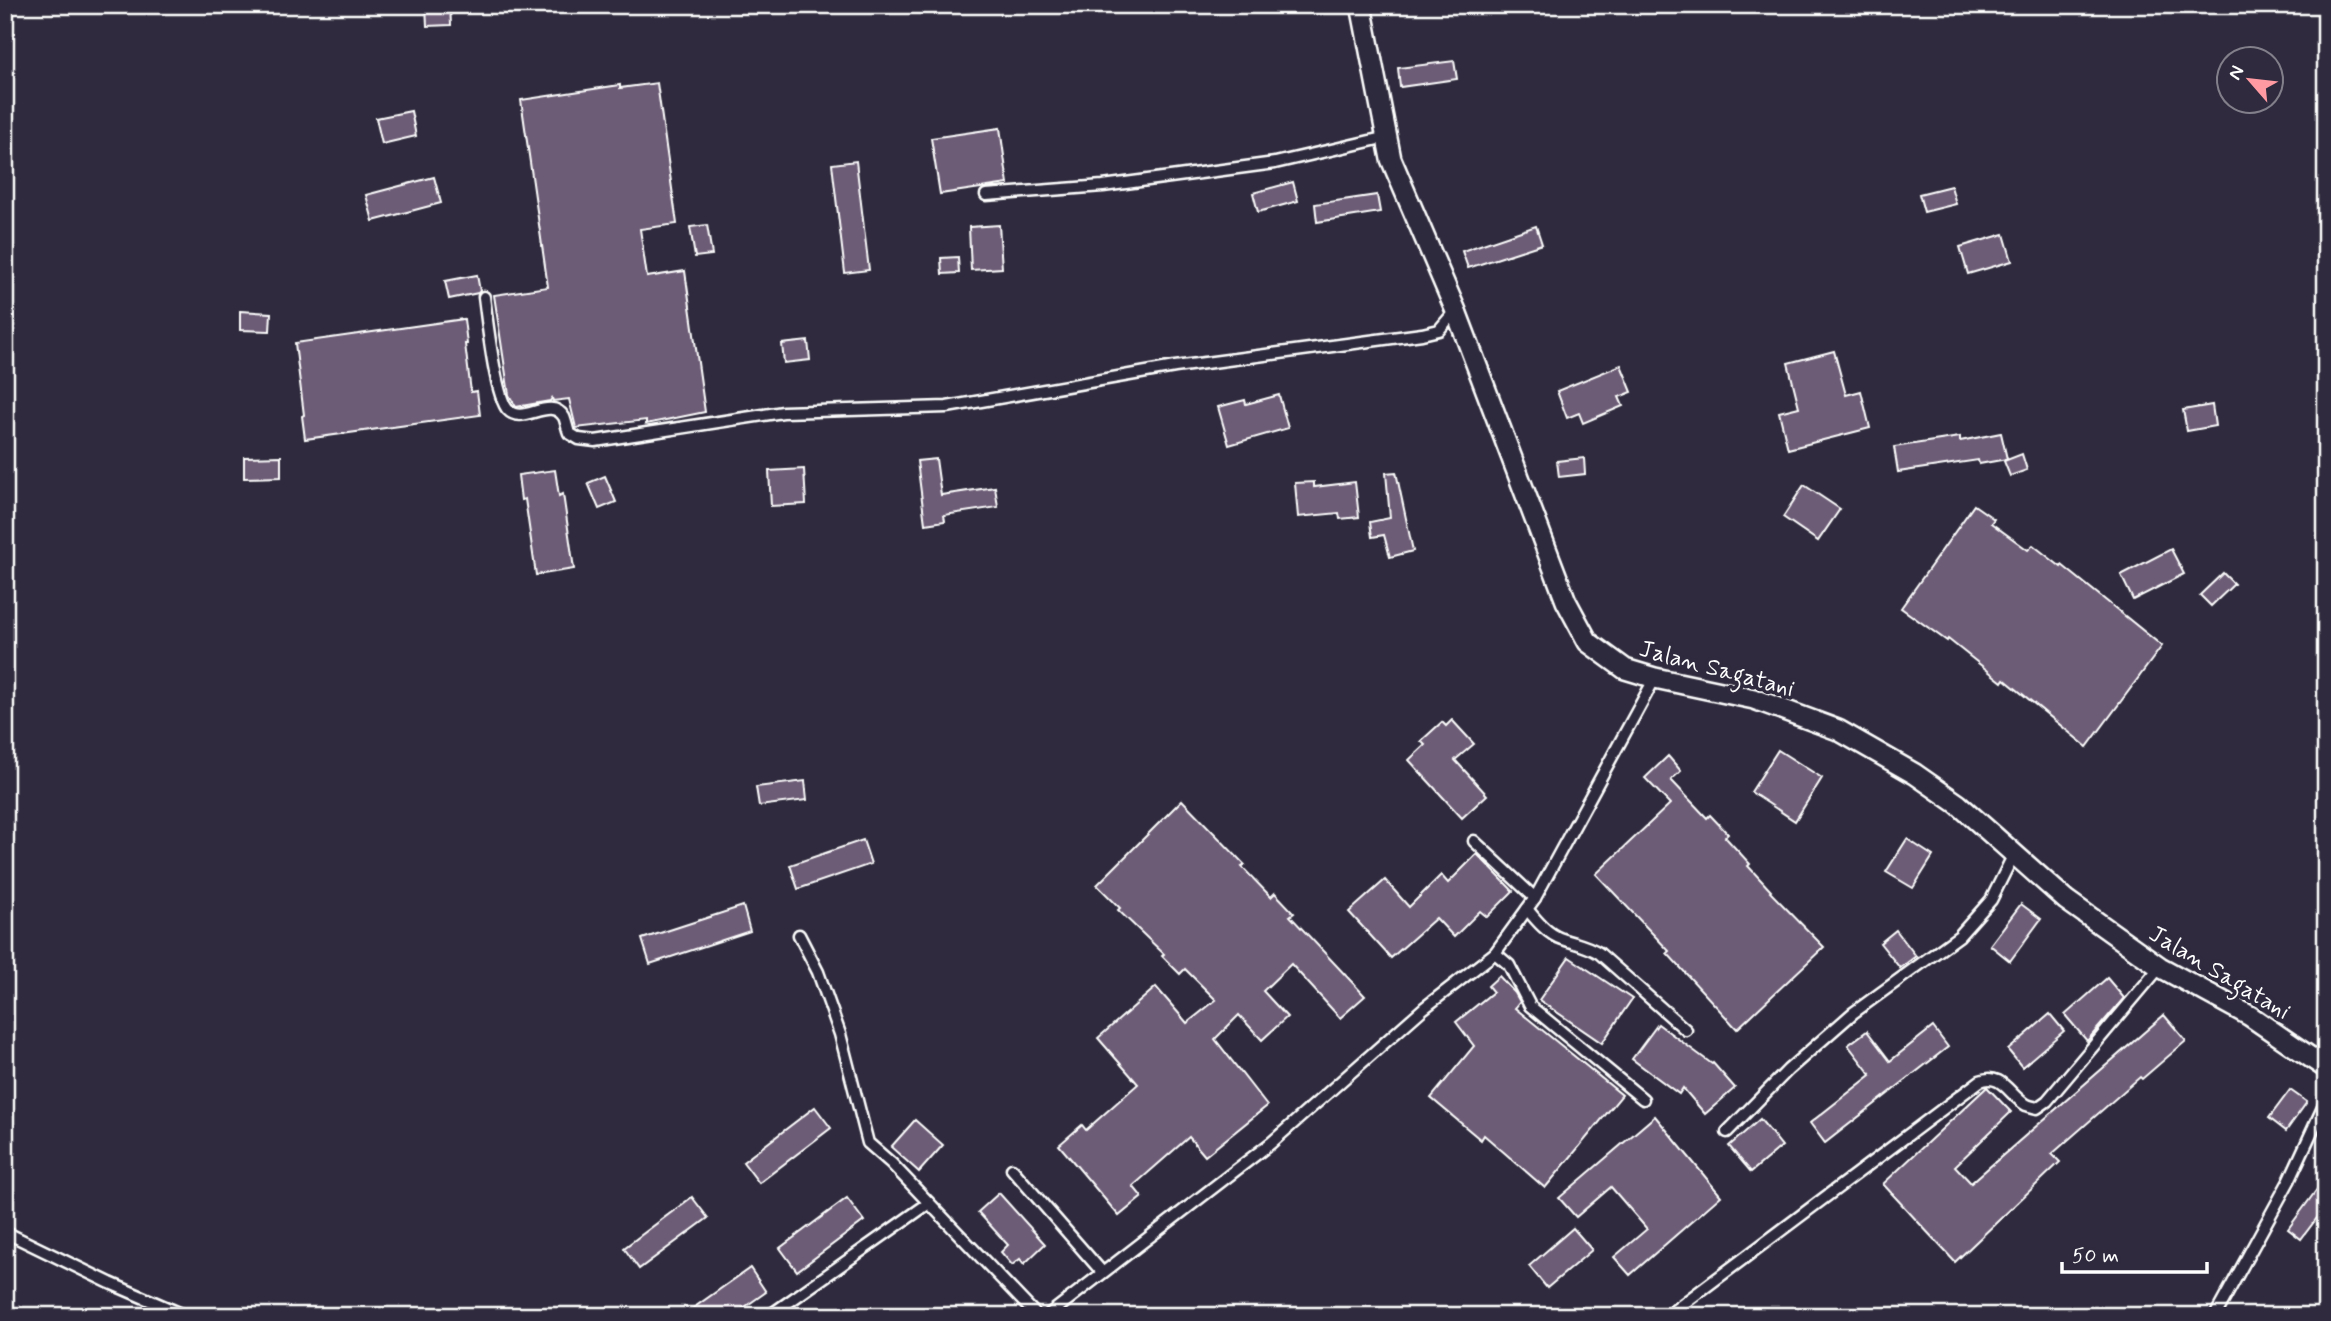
<svg xmlns="http://www.w3.org/2000/svg" width="2331" height="1321" viewBox="0 0 2331 1321" font-family="Mynerve,sans-serif">
	<rect width="100%" height="100%" fill="#2f2a3d"/>
	<filter id="ink" filterUnits="userSpaceOnUse"><feTurbulence type="fractalNoise" baseFrequency=".0143" numOctaves="2"/><feDisplacementMap in="SourceGraphic" scale="14" xChannelSelector="R" yChannelSelector="G"/><feConvolveMatrix kernelMatrix="1 2 1 2 8 2 1 2 1" color-interpolation-filters="sRGB"/></filter>
	<g filter="url(#ink)">
		<g fill="#6d5c76" stroke="#fff" stroke-width="2">
			<path d="M 426,5 L 450,5 L 451,25 L 427,26 Z"/>
			<path d="M 1454,61 L 1457,79 L 1400,87 L 1398,68 Z"/>
			<path d="M 657,83 L 677,224 L 640,229 L 647,277 L 685,271 L 705,412 L 646,424 L 646,420 L 576,428 L 569,399 L 553,401 L 552,398 L 550,401 L 516,407 L 509,395 L 494,295 L 548,287 L 521,100 L 620,85 L 620,88 Z"/>
			<path d="M 411,111 L 416,136 L 382,144 L 376,118 Z"/>
			<path d="M 1000,128 L 1008,184 L 940,194 L 931,138 Z"/>
			<path d="M 856,161 L 869,270 L 845,273 L 832,164 Z"/>
			<path d="M 434,177 L 441,203 L 373,221 L 366,195 Z"/>
			<path d="M 1293,182 L 1298,201 L 1258,212 L 1253,193 Z"/>
			<path d="M 1951,186 L 1956,204 L 1924,212 L 1919,194 Z"/>
			<path d="M 1377,195 L 1380,212 L 1317,222 L 1315,204 Z"/>
			<path d="M 707,225 L 712,255 L 695,257 L 690,227 Z"/>
			<path d="M 999,225 L 1002,268 L 971,270 L 969,227 Z"/>
			<path d="M 1536,226 L 1542,244 L 1468,268 L 1462,251 Z"/>
			<path d="M 2004,234 L 2012,261 L 1968,274 L 1960,247 Z"/>
			<path d="M 958,257 L 959,273 L 942,274 L 941,258 Z"/>
			<path d="M 477,275 L 480,291 L 478,293 L 449,299 L 445,281 Z"/>
			<path d="M 240,311 L 271,313 L 270,331 L 240,330 Z"/>
			<path d="M 464,319 L 467,344 L 465,344 L 471,392 L 477,391 L 480,415 L 305,439 L 302,416 L 304,415 L 295,343 Z"/>
			<path d="M 808,341 L 810,360 L 784,363 L 782,344 Z"/>
			<path d="M 1834,351 L 1846,395 L 1861,391 L 1870,428 L 1788,449 L 1779,412 L 1799,407 L 1788,363 Z"/>
			<path d="M 1621,365 L 1632,392 L 1619,397 L 1623,406 L 1583,423 L 1579,413 L 1567,418 L 1557,391 Z"/>
			<path d="M 1279,395 L 1288,428 L 1229,445 L 1218,407 L 1245,400 L 1246,404 Z"/>
			<path d="M 2212,405 L 2215,426 L 2187,431 L 2183,410 Z"/>
			<path d="M 2001,433 L 2007,459 L 1979,464 L 1978,460 L 1898,472 L 1894,447 L 1960,437 L 1960,441 Z"/>
			<path d="M 2022,454 L 2027,470 L 2010,476 L 2004,461 Z"/>
			<path d="M 281,456 L 281,477 L 244,478 L 244,457 Z"/>
			<path d="M 1584,458 L 1585,474 L 1559,477 L 1557,461 Z"/>
			<path d="M 936,459 L 941,495 L 995,487 L 998,507 L 944,515 L 945,521 L 925,524 L 917,461 Z"/>
			<path d="M 804,469 L 806,504 L 771,506 L 769,471 Z"/>
			<path d="M 555,470 L 559,496 L 563,494 L 574,569 L 536,575 L 525,499 L 521,500 L 518,475 Z"/>
			<path d="M 1396,472 L 1413,551 L 1390,557 L 1384,535 L 1372,537 L 1370,522 L 1390,518 L 1386,473 Z"/>
			<path d="M 605,476 L 616,502 L 599,509 L 588,483 Z"/>
			<path d="M 1314,482 L 1314,487 L 1355,482 L 1359,517 L 1340,519 L 1339,513 L 1298,517 L 1295,483 Z"/>
			<path d="M 1804,485 L 1840,509 L 1818,541 L 1783,517 Z"/>
			<path d="M 1974,505 L 1994,519 L 1991,523 L 2028,550 L 2033,545 L 2061,567 L 2062,565 L 2162,646 L 2087,747 L 2004,679 L 2002,682 L 1948,639 L 1947,641 L 1901,608 Z"/>
			<path d="M 2171,549 L 2184,574 L 2133,600 L 2121,575 Z"/>
			<path d="M 2223,573 L 2234,584 L 2211,606 L 2200,595 Z"/>
			<path d="M 1452,720 L 1474,744 L 1455,760 L 1487,795 L 1462,818 L 1409,760 L 1425,745 L 1421,741 L 1442,722 L 1446,726 Z"/>
			<path d="M 1778,750 L 1822,778 L 1795,821 L 1751,792 Z"/>
			<path d="M 1668,756 L 1681,771 L 1671,780 L 1707,818 L 1710,815 L 1728,834 L 1725,837 L 1750,864 L 1748,866 L 1771,891 L 1770,892 L 1824,947 L 1737,1029 L 1667,953 L 1669,951 L 1596,874 L 1670,804 L 1645,778 Z"/>
			<path d="M 805,781 L 807,800 L 759,806 L 756,787 Z"/>
			<path d="M 1182,800 L 1245,865 L 1242,867 L 1271,897 L 1275,893 L 1294,913 L 1290,916 L 1365,996 L 1340,1018 L 1291,964 L 1263,991 L 1287,1017 L 1262,1040 L 1239,1015 L 1215,1039 L 1267,1106 L 1205,1156 L 1189,1137 L 1133,1186 L 1142,1197 L 1119,1216 L 1059,1145 L 1082,1125 L 1086,1130 L 1138,1084 L 1098,1038 L 1156,987 L 1187,1023 L 1216,1000 L 1185,969 L 1180,974 L 1162,956 L 1164,954 L 1118,910 L 1120,908 L 1097,885 Z"/>
			<path d="M 1907,839 L 1933,856 L 1913,888 L 1886,872 Z"/>
			<path d="M 863,840 L 871,864 L 798,889 L 790,865 Z"/>
			<path d="M 1477,854 L 1513,891 L 1487,917 L 1480,911 L 1454,937 L 1436,918 L 1391,958 L 1349,912 L 1385,880 L 1409,907 L 1441,875 L 1448,883 Z"/>
			<path d="M 2021,904 L 2041,919 L 2010,961 L 1990,945 Z"/>
			<path d="M 743,906 L 750,931 L 650,964 L 642,939 Z"/>
			<path d="M 1896,930 L 1916,956 L 1900,968 L 1880,943 Z"/>
			<path d="M 1569,957 L 1632,999 L 1602,1043 L 1539,1000 Z"/>
			<path d="M 1499,976 L 1515,993 L 1520,1002 L 1515,1008 L 1622,1095 L 1545,1188 L 1484,1135 L 1481,1140 L 1431,1098 L 1474,1046 L 1456,1022 L 1493,992 L 1488,986 Z"/>
			<path d="M 2107,978 L 2124,998 L 2087,1041 L 2065,1015 Z"/>
			<path d="M 2050,1014 L 2064,1031 L 2022,1067 L 2008,1050 Z"/>
			<path d="M 2164,1015 L 2186,1041 L 2142,1079 L 2140,1077 L 2052,1154 L 2060,1162 L 1955,1262 L 1883,1184 L 1987,1087 L 2011,1112 L 1955,1166 L 1971,1183 Z"/>
			<path d="M 1658,1024 L 1712,1064 L 1713,1063 L 1735,1088 L 1705,1114 L 1683,1088 L 1679,1094 L 1632,1059 Z"/>
			<path d="M 1933,1027 L 1948,1047 L 1825,1143 L 1810,1123 L 1871,1075 L 1848,1045 L 1867,1031 L 1890,1061 Z"/>
			<path d="M 2290,1090 L 2307,1102 L 2286,1131 L 2269,1118 Z"/>
			<path d="M 815,1107 L 831,1128 L 759,1183 L 743,1162 Z"/>
			<path d="M 1655,1116 L 1721,1196 L 1630,1275 L 1614,1257 L 1647,1229 L 1611,1187 L 1576,1217 L 1559,1198 Z"/>
			<path d="M 1760,1119 L 1782,1146 L 1751,1172 L 1729,1146 Z"/>
			<path d="M 915,1120 L 943,1145 L 919,1172 L 891,1147 Z"/>
			<path d="M 2326,1177 L 2326,1206 L 2301,1239 L 2288,1229 Z"/>
			<path d="M 999,1193 L 1045,1244 L 1024,1264 L 1020,1259 L 1012,1265 L 1001,1252 L 1008,1245 L 978,1212 Z"/>
			<path d="M 692,1197 L 708,1218 L 639,1269 L 624,1248 Z"/>
			<path d="M 847,1198 L 864,1221 L 797,1271 L 780,1248 Z"/>
			<path d="M 1573,1228 L 1592,1250 L 1547,1288 L 1529,1266 Z"/>
			<path d="M 750,1268 L 766,1292 L 732,1316 L 682,1316 Z"/>
		</g>
		<g fill="none" stroke-linecap="round" stroke-linejoin="round">
			<g stroke="#fff" stroke-width="15">
				<g id="lane">
					<path d="M 986,195 L 1103,186 L 1275,163 L 1387,137"/>
					<path d="M 484,297 C 487,319 495,396 508,410 C 523,426 550,395 564,417 C 566,421 567,428 569,433 L 579,439 L 595,441 L 783,412 L 947,407 L 1175,367 L 1422,334 L 1439,330 L 1455,311"/>
					<path d="M 1474,841 L 1535,898"/>
					<path d="M 1527,909 C 1536,920 1547,934 1562,939 C 1576,944 1586,945 1599,953 L 1686,1030"/>
					<path d="M 799,935 L 818,972 L 840,1034 L 868,1143 L 891,1163 L 1037,1316"/>
					<path d="M 1495,953 L 1509,965 L 1530,1006 L 1643,1099"/>
					<path d="M 1727,1132 L 1788,1070 L 1853,1013 L 1959,936 L 1991,900 L 2014,854"/>
					<path d="M 1012,1169 L 1102,1272"/>
					<path d="M 5,1232 L 110,1283 L 186,1316"/>
					<path d="M 769,1316 L 929,1203"/>
					<path d="M 1047,1316 L 1271,1143 L 1424,1008 L 1495,953 L 1535,898 L 1655,678"/>
					<path d="M 1667,1316 L 1980,1081 C 2002,1072 2009,1095 2026,1105 C 2027,1105 2036,1108 2037,1108 L 2047,1101 L 2160,967"/>
					<path d="M 2215,1316 L 2289,1181 L 2326,1101"/>
				</g>
			</g>
			<g stroke="#fff" stroke-width="24">
				<path id="street" d="M 1361,5 L 1391,159 L 1456,311 L 1566,601 L 1588,642 L 1625,669 L 1655,678 L 1754,699 L 1838,730 L 1915,774 L 1958,804 L 2066,900 L 2160,967 L 2250,1016 L 2326,1068"/>
			</g>
			<use href="#lane" stroke="#2f2a3d" stroke-width="10"/>
			<use href="#street" stroke="#2f2a3d" stroke-width="19"/>
		</g>
	</g>
	<g text-anchor="middle" stroke-width="7" stroke-linejoin="round" paint-order="stroke">
		<g font-size="24" fill="#fff" stroke="#2f2a3d">
			<text transform="translate(1717 668) rotate(15)" y="8">Jalan Sagatani</text>
			<text transform="translate(2220 972) rotate(31)" y="8">Jalan Sagatani</text>
		</g>
	</g>
	<rect width="2331" height="1321" fill="none" stroke="#2f2a3d" stroke-width="28"/>
	<rect x="14" y="14" width="2303" height="1293" fill="none" stroke="#fff" stroke-width="2.5" filter="url(#ink)"/>
	<g transform="translate(2250 80) rotate(298)"><circle r="33" fill="#2f2a3d" stroke="#827f8b" stroke-width="2"/>
	<path d="M0-5L12 26L0 18L-12 26Z" fill="#ff9aa2"/>
	<text y="-10" font-size="19" font-weight="bold" text-anchor="middle" fill="#ffffff">N</text>
	</g>
	<path d="M2062 1262v10h145v-10" fill="none" stroke="#ffffff" stroke-width="3.5"/>
	<text x="2072" y="1262" font-size="21" fill="#ffffff" stroke="#2f2a3d" stroke-width="5" paint-order="stroke">50 m</text>
</svg>
